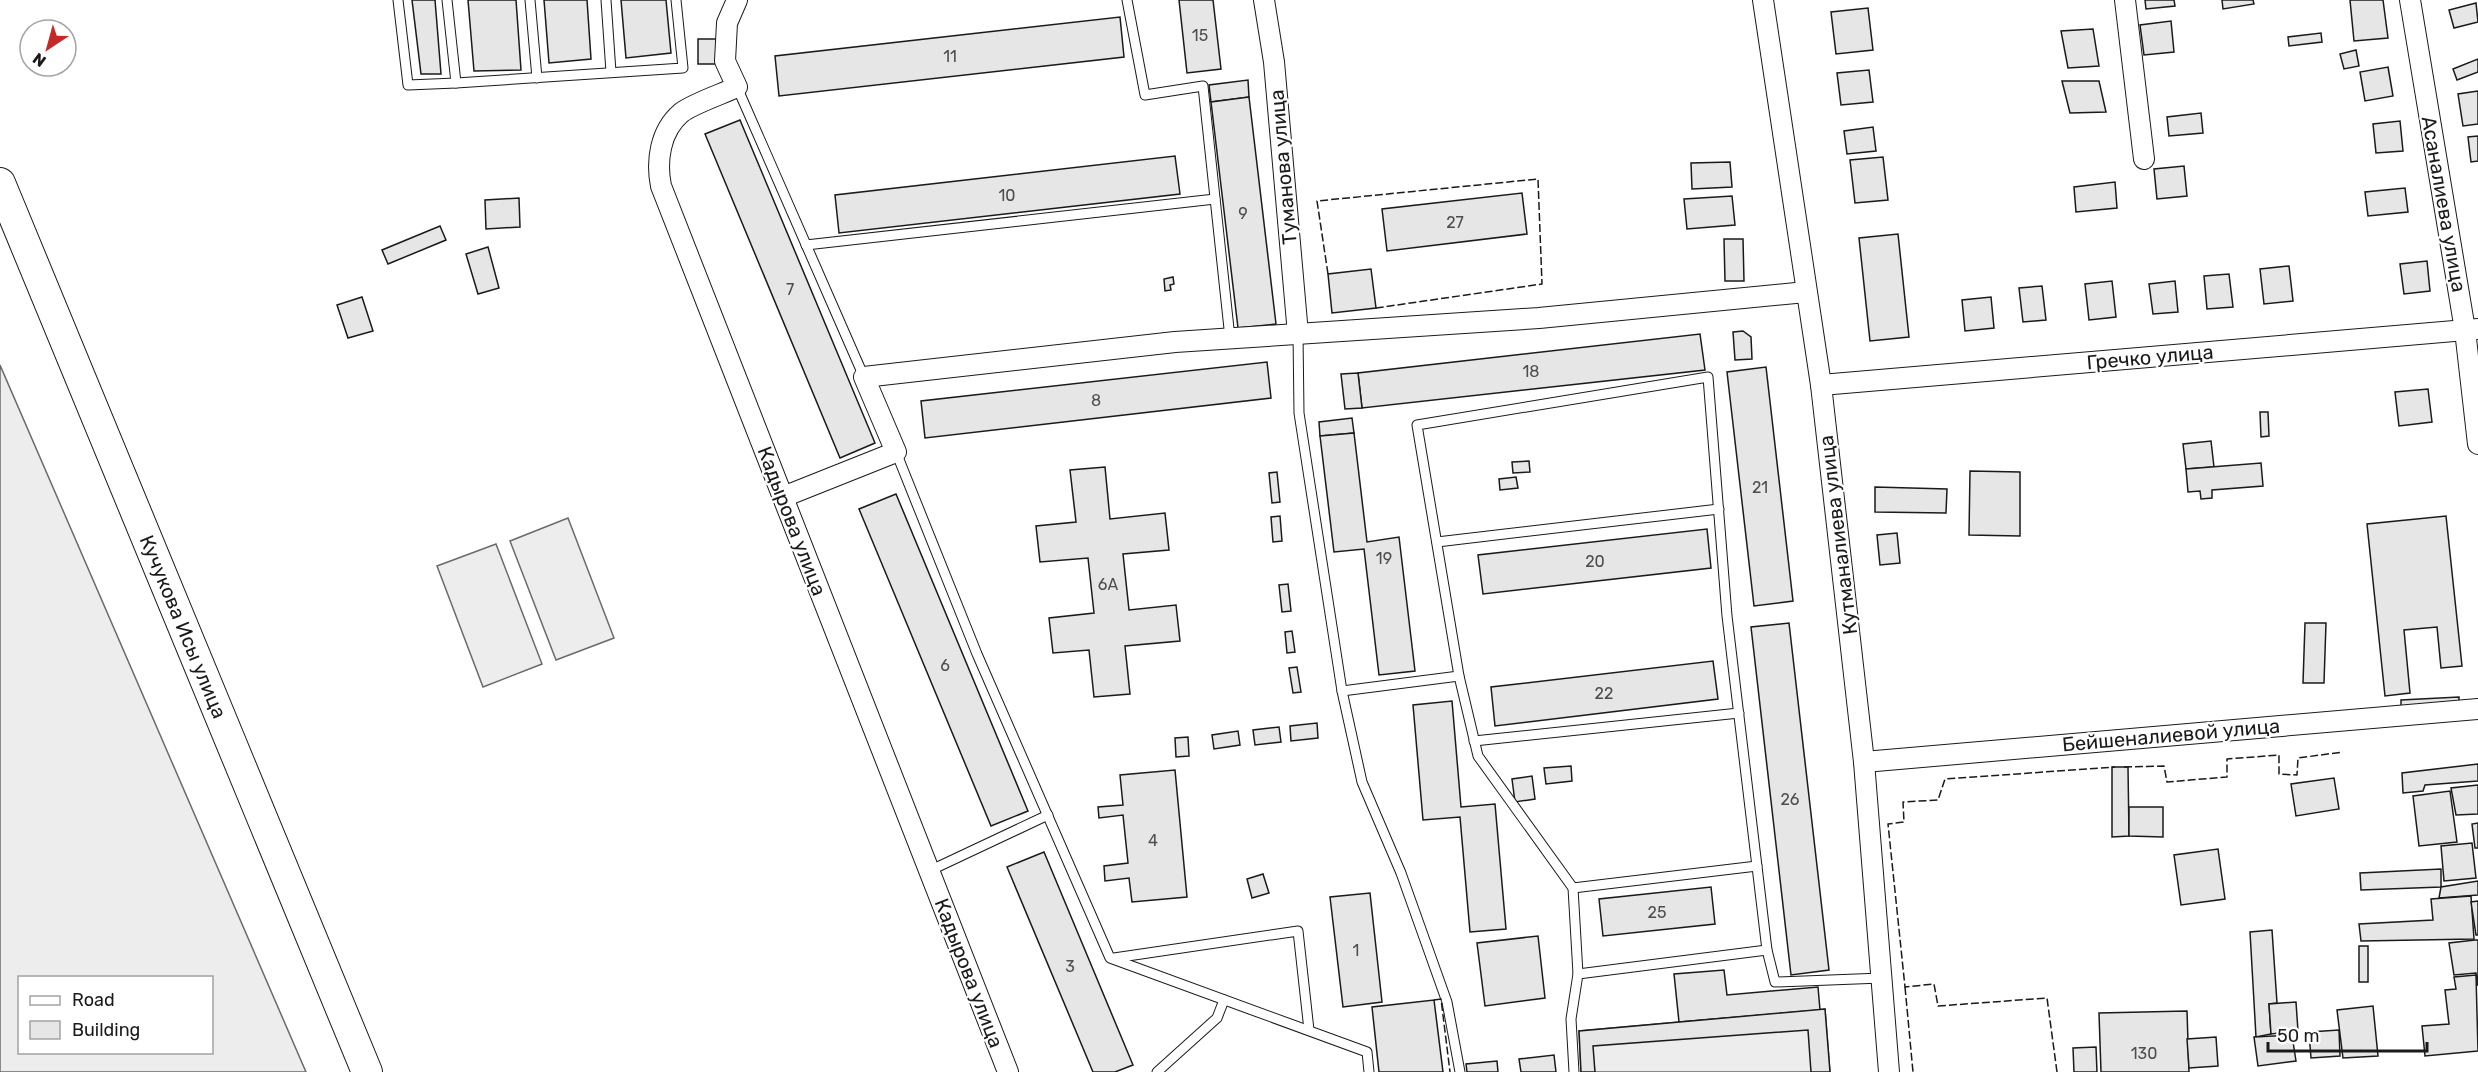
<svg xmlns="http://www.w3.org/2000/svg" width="2478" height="1072" viewBox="0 0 2478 1072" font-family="Rubik,sans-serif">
	<rect width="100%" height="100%" fill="#fff"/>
	<g fill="#ededed" stroke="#6a6a6a" stroke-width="1.5" fill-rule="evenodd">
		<path d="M 0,365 L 306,1072 L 0,1072 ZM 20,978 L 212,978 L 212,1052 L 20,1052 Z"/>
		<path d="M 568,518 L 614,638 L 556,660 L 510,541 Z"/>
		<path d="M 496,544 L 542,664 L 483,687 L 437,566 Z"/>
		<path d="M 1825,1009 L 1830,1072 L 1581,1072 L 1579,1031 Z"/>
	</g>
	<g fill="#e6e6e6" stroke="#1a1a1a" stroke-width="1.5">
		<path d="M 412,0 L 435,0 L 441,74 L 421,74 Z"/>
		<path d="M 468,0 L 516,0 L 521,70 L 474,71 Z"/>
		<path d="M 544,0 L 587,0 L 591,59 L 549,63 Z"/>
		<path d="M 621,0 L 666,0 L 671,53 L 626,58 Z"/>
		<path d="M 1179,0 L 1213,0 L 1221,69 L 1187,73 Z"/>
		<path d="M 2145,0 L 2174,0 L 2175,6 L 2146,9 Z"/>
		<path d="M 2222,0 L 2253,0 L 2254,4 L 2223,9 Z"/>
		<path d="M 2350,0 L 2383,0 L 2388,38 L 2354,41 Z"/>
		<path d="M 2476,3 L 2478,22 L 2454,28 L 2449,10 Z"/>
		<path d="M 1868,8 L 1873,50 L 1836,54 L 1831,12 Z"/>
		<path d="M 1120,17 L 1124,57 L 779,96 L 775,56 Z"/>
		<path d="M 2171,21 L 2174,52 L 2144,55 L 2140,25 Z"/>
		<path d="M 2093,29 L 2099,66 L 2068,68 L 2061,31 Z"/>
		<path d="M 2321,33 L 2322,42 L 2289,46 L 2288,37 Z"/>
		<path d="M 698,39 L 722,39 L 721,64 L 698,64 Z"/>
		<path d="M 2356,50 L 2359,66 L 2344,69 L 2340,54 Z"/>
		<path d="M 2478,59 L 2478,72 L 2457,80 L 2453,69 Z"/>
		<path d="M 2388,67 L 2393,96 L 2365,101 L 2360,72 Z"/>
		<path d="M 1869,70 L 1873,102 L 1841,105 L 1837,73 Z"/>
		<path d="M 1248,80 L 1249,97 L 1211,102 L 1209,85 Z"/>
		<path d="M 2062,81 L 2099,81 L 2106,112 L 2070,113 Z"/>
		<path d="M 2478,91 L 2478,124 L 2463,126 L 2458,94 Z"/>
		<path d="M 1249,97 L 1276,324 L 1238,328 L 1211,102 Z"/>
		<path d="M 2201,113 L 2203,133 L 2169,136 L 2167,117 Z"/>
		<path d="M 740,120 L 875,443 L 840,458 L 705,134 Z"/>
		<path d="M 2400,121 L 2403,151 L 2376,153 L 2373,124 Z"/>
		<path d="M 1873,127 L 1876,151 L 1847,154 L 1844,131 Z"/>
		<path d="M 2478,136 L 2478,161 L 2471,162 L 2468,137 Z"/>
		<path d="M 1175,156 L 1180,194 L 839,233 L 835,195 Z"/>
		<path d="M 1883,157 L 1888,200 L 1855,203 L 1850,160 Z"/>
		<path d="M 1730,162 L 1732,187 L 1692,189 L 1691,163 Z"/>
		<path d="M 2184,166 L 2187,196 L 2157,199 L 2154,169 Z"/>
		<path d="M 2115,182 L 2117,208 L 2076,212 L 2074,187 Z"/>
		<path d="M 2405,188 L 2408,212 L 2368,216 L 2365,192 Z"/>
		<path d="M 1522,193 L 1527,234 L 1387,251 L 1382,209 Z"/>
		<path d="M 1732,196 L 1735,225 L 1687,229 L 1684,199 Z"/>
		<path d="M 519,198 L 520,227 L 486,229 L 485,200 Z"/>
		<path d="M 440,226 L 446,240 L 388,264 L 382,250 Z"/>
		<path d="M 1898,234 L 1909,337 L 1870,341 L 1859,238 Z"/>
		<path d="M 1724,239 L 1743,239 L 1744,281 L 1725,281 Z"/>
		<path d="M 488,247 L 499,288 L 478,294 L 466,254 Z"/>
		<path d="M 2427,261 L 2430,291 L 2404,294 L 2400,264 Z"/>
		<path d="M 2289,266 L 2293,301 L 2264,304 L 2260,269 Z"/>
		<path d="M 1371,269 L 1376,308 L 1332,313 L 1328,274 Z"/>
		<path d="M 2229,274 L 2233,307 L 2207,309 L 2204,276 Z"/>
		<path d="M 1173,277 L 1174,284 L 1170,285 L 1171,290 L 1165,291 L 1164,279 Z"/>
		<path d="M 2112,281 L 2116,317 L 2089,320 L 2085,284 Z"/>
		<path d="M 2175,281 L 2178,312 L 2153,314 L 2149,284 Z"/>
		<path d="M 2042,286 L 2046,320 L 2023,322 L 2019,288 Z"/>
		<path d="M 362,297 L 373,331 L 348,338 L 337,305 Z"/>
		<path d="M 1991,297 L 1994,328 L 1965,331 L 1962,300 Z"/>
		<path d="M 1743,331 L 1751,337 L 1752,359 L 1735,360 L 1733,332 Z"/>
		<path d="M 1700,334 L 1705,370 L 1362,408 L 1358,373 Z"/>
		<path d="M 1267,362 L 1271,398 L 925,438 L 921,401 Z"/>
		<path d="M 1766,367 L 1793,601 L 1754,606 L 1727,372 Z"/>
		<path d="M 1358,373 L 1362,408 L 1345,409 L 1341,374 Z"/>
		<path d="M 2428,389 L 2432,422 L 2399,426 L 2395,392 Z"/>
		<path d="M 2260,412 L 2268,412 L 2269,436 L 2261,437 Z"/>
		<path d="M 1352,418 L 1354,433 L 1320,436 L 1319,422 Z"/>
		<path d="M 1354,433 L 1367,542 L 1399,537 L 1415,671 L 1379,675 L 1364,549 L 1334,552 L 1320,436 Z"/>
		<path d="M 2211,441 L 2214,467 L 2186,469 L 2183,444 Z"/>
		<path d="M 1529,461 L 1530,472 L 1513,473 L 1512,462 Z"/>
		<path d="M 2261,463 L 2263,486 L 2212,490 L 2212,498 L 2201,499 L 2200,491 L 2188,492 L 2186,469 Z"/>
		<path d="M 1105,467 L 1110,519 L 1165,513 L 1169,550 L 1123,554 L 1129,610 L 1176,605 L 1180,641 L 1125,646 L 1130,694 L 1094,697 L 1089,650 L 1053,653 L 1049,618 L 1094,613 L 1088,558 L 1040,562 L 1036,526 L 1076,522 L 1070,470 Z"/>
		<path d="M 1970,471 L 2020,472 L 2020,536 L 1969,535 Z"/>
		<path d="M 1277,472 L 1280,502 L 1272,503 L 1269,473 Z"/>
		<path d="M 1516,477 L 1518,488 L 1500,490 L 1499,479 Z"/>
		<path d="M 1875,487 L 1947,489 L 1946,513 L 1875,512 Z"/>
		<path d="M 896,494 L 1028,811 L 991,826 L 859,509 Z"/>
		<path d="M 1280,516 L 1282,541 L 1273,542 L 1271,517 Z"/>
		<path d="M 2446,516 L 2462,666 L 2441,668 L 2437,627 L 2404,630 L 2410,693 L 2385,696 L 2367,524 Z"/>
		<path d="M 1707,529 L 1711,568 L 1483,594 L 1478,555 Z"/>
		<path d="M 1897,533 L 1900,563 L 1880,565 L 1877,535 Z"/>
		<path d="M 1288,584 L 1291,611 L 1282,612 L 1279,585 Z"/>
		<path d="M 1789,623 L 1829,970 L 1791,975 L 1751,627 Z"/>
		<path d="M 2305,623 L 2326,623 L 2324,683 L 2303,683 Z"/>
		<path d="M 1292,631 L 1295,652 L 1287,653 L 1285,632 Z"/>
		<path d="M 1713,661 L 1718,699 L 1495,726 L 1491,687 Z"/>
		<path d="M 1297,667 L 1301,692 L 1293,693 L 1289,668 Z"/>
		<path d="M 2459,697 L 2459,707 L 2401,710 L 2401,700 Z"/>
		<path d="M 1452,701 L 1461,807 L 1495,804 L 1506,929 L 1470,932 L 1460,817 L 1423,820 L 1413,705 Z"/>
		<path d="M 1317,723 L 1318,738 L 1291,741 L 1290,726 Z"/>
		<path d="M 1279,727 L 1281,742 L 1255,745 L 1253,730 Z"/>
		<path d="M 1238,731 L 1240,745 L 1214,749 L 1212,735 Z"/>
		<path d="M 1188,737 L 1189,756 L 1176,757 L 1175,738 Z"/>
		<path d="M 2478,764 L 2478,781 L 2425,785 L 2423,791 L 2403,793 L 2402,773 Z"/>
		<path d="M 1571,766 L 1572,781 L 1546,784 L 1544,768 Z"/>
		<path d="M 2112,767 L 2128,767 L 2129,836 L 2112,837 Z"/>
		<path d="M 1175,770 L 1187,897 L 1132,902 L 1129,878 L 1105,881 L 1104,866 L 1128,863 L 1123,815 L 1099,818 L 1098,807 L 1123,805 L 1120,775 Z"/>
		<path d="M 1532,776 L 1535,799 L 1515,802 L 1512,779 Z"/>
		<path d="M 2334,778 L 2339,809 L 2296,816 L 2291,784 Z"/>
		<path d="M 2478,785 L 2478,814 L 2456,815 L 2451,788 Z"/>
		<path d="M 2450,791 L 2457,842 L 2419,846 L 2413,796 Z"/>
		<path d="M 2129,807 L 2163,807 L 2163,837 L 2129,836 Z"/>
		<path d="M 2478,823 L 2478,848 L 2475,848 L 2472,824 Z"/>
		<path d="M 2472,843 L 2476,878 L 2444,881 L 2441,846 Z"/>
		<path d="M 2218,849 L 2225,899 L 2181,905 L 2174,855 Z"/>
		<path d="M 1044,852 L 1133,1065 L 1115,1072 L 1093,1072 L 1007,867 Z"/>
		<path d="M 2441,869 L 2441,887 L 2361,890 L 2360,873 Z"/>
		<path d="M 1263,874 L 1269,893 L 1252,898 L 1247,879 Z"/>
		<path d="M 2478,881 L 2478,895 L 2439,898 L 2441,887 Z"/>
		<path d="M 1711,887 L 1715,924 L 1603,936 L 1599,899 Z"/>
		<path d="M 1370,893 L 1382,1002 L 1343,1007 L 1330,897 Z"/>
		<path d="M 2471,896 L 2474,939 L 2361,941 L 2359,924 L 2433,920 L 2431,899 Z"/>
		<path d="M 2478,901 L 2478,935 L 2476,935 L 2471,902 Z"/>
		<path d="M 2272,930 L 2277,1003 L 2269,1004 L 2271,1034 L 2256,1037 L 2250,932 Z"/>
		<path d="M 1538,936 L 1545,998 L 1485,1006 L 1477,943 Z"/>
		<path d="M 2475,940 L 2478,940 L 2478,986 L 2476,973 L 2454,975 L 2449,943 Z"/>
		<rect x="2359" y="946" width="9" height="36"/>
		<path d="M 1724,970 L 1727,995 L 1818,987 L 1820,1010 L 1679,1022 L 1674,974 Z"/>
		<path d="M 2476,975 L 2478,1051 L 2425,1056 L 2422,1026 L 2449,1024 L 2445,990 L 2456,989 L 2454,977 Z"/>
		<path d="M 1434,1000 L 1443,1072 L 1379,1072 L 1372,1007 Z"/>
		<path d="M 2296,1002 L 2298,1031 L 2271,1034 L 2269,1004 Z"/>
		<path d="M 2373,1006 L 2378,1056 L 2343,1058 L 2337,1010 Z"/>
		<path d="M 1825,1009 L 1830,1072 L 1811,1072 L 1808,1030 L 1593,1046 L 1595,1072 L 1581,1072 L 1579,1031 Z"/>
		<path d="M 2187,1011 L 2189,1072 L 2101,1072 L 2099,1013 Z"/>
		<path d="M 2339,1030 L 2340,1056 L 2311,1058 L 2309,1032 Z"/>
		<path d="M 2292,1035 L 2296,1061 L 2258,1066 L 2254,1037 Z"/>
		<path d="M 2216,1037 L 2218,1066 L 2189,1068 L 2187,1039 Z"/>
		<path d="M 2096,1047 L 2097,1072 L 2074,1072 L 2073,1048 Z"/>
		<path d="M 1554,1055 L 1556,1072 L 1521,1072 L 1519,1059 Z"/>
		<path d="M 1497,1061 L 1498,1072 L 1467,1072 L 1466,1064 Z"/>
	</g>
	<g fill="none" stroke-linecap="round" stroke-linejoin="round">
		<g stroke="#1a1a1a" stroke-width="11">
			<g id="lane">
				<path d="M 398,0 L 408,85 L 456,83"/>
				<path d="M 447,0 L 456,83 L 683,68 L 676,0"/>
				<path d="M 530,0 L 537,78"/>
				<path d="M 606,0 L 611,72"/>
				<path d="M 1127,0 L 1145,95 L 1203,86 L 1230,338"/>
				<path d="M 737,87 L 864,377"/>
				<path d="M 806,245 L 1215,199"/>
				<path d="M 1298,334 L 1299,413 L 1342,691 L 1362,782 L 1401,873 L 1447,1002 L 1460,1072"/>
				<path d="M 896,452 L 977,654 L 1110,958 L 1367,1052 L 1369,1072"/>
				<path d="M 1437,542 L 1719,509"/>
				<path d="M 1342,691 L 1459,676"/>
				<path d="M 1474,741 L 1739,713"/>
				<path d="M 929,871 L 1048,815"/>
				<path d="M 1573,888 L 1757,866"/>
				<path d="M 1114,958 L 1298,931 L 1309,1030"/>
				<path d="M 1578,974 L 1573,888 L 1478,756 L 1459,676 L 1417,425 L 1708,377 L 1727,616 L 1767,950 L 1775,982 L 1882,978"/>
				<path d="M 1157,1072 L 1217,1018 L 1224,1000"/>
				<path d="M 1574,1072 L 1571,1019 L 1578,974 L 1767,950"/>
			</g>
		</g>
		<g stroke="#1a1a1a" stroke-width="22">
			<g id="street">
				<path d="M 737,0 L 727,23 L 725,61 L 737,87 C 722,94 692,104 681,113 C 660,131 656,161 661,186 L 1008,1072"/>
				<path d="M 1264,0 L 1274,62 L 1298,334"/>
				<path d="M 1763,0 L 1821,385 L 1864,762 L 1889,1072"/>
				<path d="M 2125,0 L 2144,159"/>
				<path d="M 2410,0 L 2465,330 L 2478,444"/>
				<path d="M 1821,385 L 2478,329"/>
				<path d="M 783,497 L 896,452 L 864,377 L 1175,342 L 1539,318 L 1806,292"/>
				<path d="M 1864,762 L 2478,709"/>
			</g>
		</g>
		<g stroke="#1a1a1a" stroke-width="32">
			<g id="primary">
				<path id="s1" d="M 0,183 L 367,1072"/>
			</g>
		</g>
		<use href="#lane" stroke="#fff" stroke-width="9"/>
		<use href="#street" stroke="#fff" stroke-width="20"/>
		<use href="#primary" stroke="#fff" stroke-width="30"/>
		<g stroke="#1a1a1a" stroke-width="1.5" stroke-dasharray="8 3" stroke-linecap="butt">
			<path d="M 1328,274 L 1317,201 L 1538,179 L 1542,284 L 1376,308"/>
			<path d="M 2124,767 L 2164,766 L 2167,782 L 2227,777 L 2227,759 L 2279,755 L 2279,774 L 2297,775 L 2298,758 L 2343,752"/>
			<path d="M 1905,987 L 1913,1072"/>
			<path d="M 1434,1000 L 1441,999 L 1450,1072"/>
			<path d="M 2057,1072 L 2047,998 L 1938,1006 L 1934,984 L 1905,987 L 1888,824 L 1904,822 L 1903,802 L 1938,800 L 1945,779 L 2115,767"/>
		</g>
	</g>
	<g text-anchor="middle" stroke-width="4.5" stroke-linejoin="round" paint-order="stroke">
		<g font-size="16" fill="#4d4d4d">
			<text x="1200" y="41">15</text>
			<text x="950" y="62">11</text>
			<text x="1007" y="201">10</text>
			<text x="1243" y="219">9</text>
			<text x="1455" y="228">27</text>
			<text x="790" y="295">7</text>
			<text x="1531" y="377">18</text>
			<text x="1096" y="406">8</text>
			<text x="1760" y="493">21</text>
			<text x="1384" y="564">19</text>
			<text x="1595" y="567">20</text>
			<text x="1108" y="590">6А</text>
			<text x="945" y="671">6</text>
			<text x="1604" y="699">22</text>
			<text x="1790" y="805">26</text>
			<text x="1153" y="846">4</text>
			<text x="1657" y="918">25</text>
			<text x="1356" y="956">1</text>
			<text x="1070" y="972">3</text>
			<text x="2144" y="1059">130</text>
		</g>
		<g font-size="20" fill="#1a1a1a" stroke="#fff">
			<text transform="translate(1283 167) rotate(-95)" y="7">Туманова улица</text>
			<text transform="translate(2444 204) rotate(80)" y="7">Асаналиева улица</text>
			<text transform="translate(2150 357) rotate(-5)" y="7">Гречко улица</text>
			<text transform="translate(792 521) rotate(69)" y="7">Кадырова улица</text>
			<text transform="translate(1838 535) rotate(-97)" y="7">Кутманалиева улица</text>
			<text dy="7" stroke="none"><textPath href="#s1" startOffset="480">Кучукова Исы улица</textPath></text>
			<text transform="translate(2171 735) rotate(-5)" y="7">Бейшеналиевой улица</text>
			<text transform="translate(969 973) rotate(69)" y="7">Кадырова улица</text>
		</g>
	</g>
	<rect x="18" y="976" width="195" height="78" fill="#ffffff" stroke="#a3a3a3" stroke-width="1.5"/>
	<rect x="30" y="996" width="30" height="9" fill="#ffffff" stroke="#a3a3a3" stroke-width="1.5"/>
	<text x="72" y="1006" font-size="18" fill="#1a1a1a">Road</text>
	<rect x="30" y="1021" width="30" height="18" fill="#e6e6e6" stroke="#a3a3a3" stroke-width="1.5"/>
	<text x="72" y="1036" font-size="18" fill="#1a1a1a">Building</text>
	<g transform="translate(48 48) rotate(216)"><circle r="28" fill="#ffffff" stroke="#a3a3a3" stroke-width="1.5"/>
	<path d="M0-4.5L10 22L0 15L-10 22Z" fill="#c62828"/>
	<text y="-9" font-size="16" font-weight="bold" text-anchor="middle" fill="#1a1a1a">N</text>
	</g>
	<path d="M2268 1042v9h159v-9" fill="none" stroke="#1a1a1a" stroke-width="3"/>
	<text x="2277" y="1042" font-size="18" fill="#1a1a1a" stroke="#ffffff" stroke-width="4.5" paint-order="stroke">50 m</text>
</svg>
